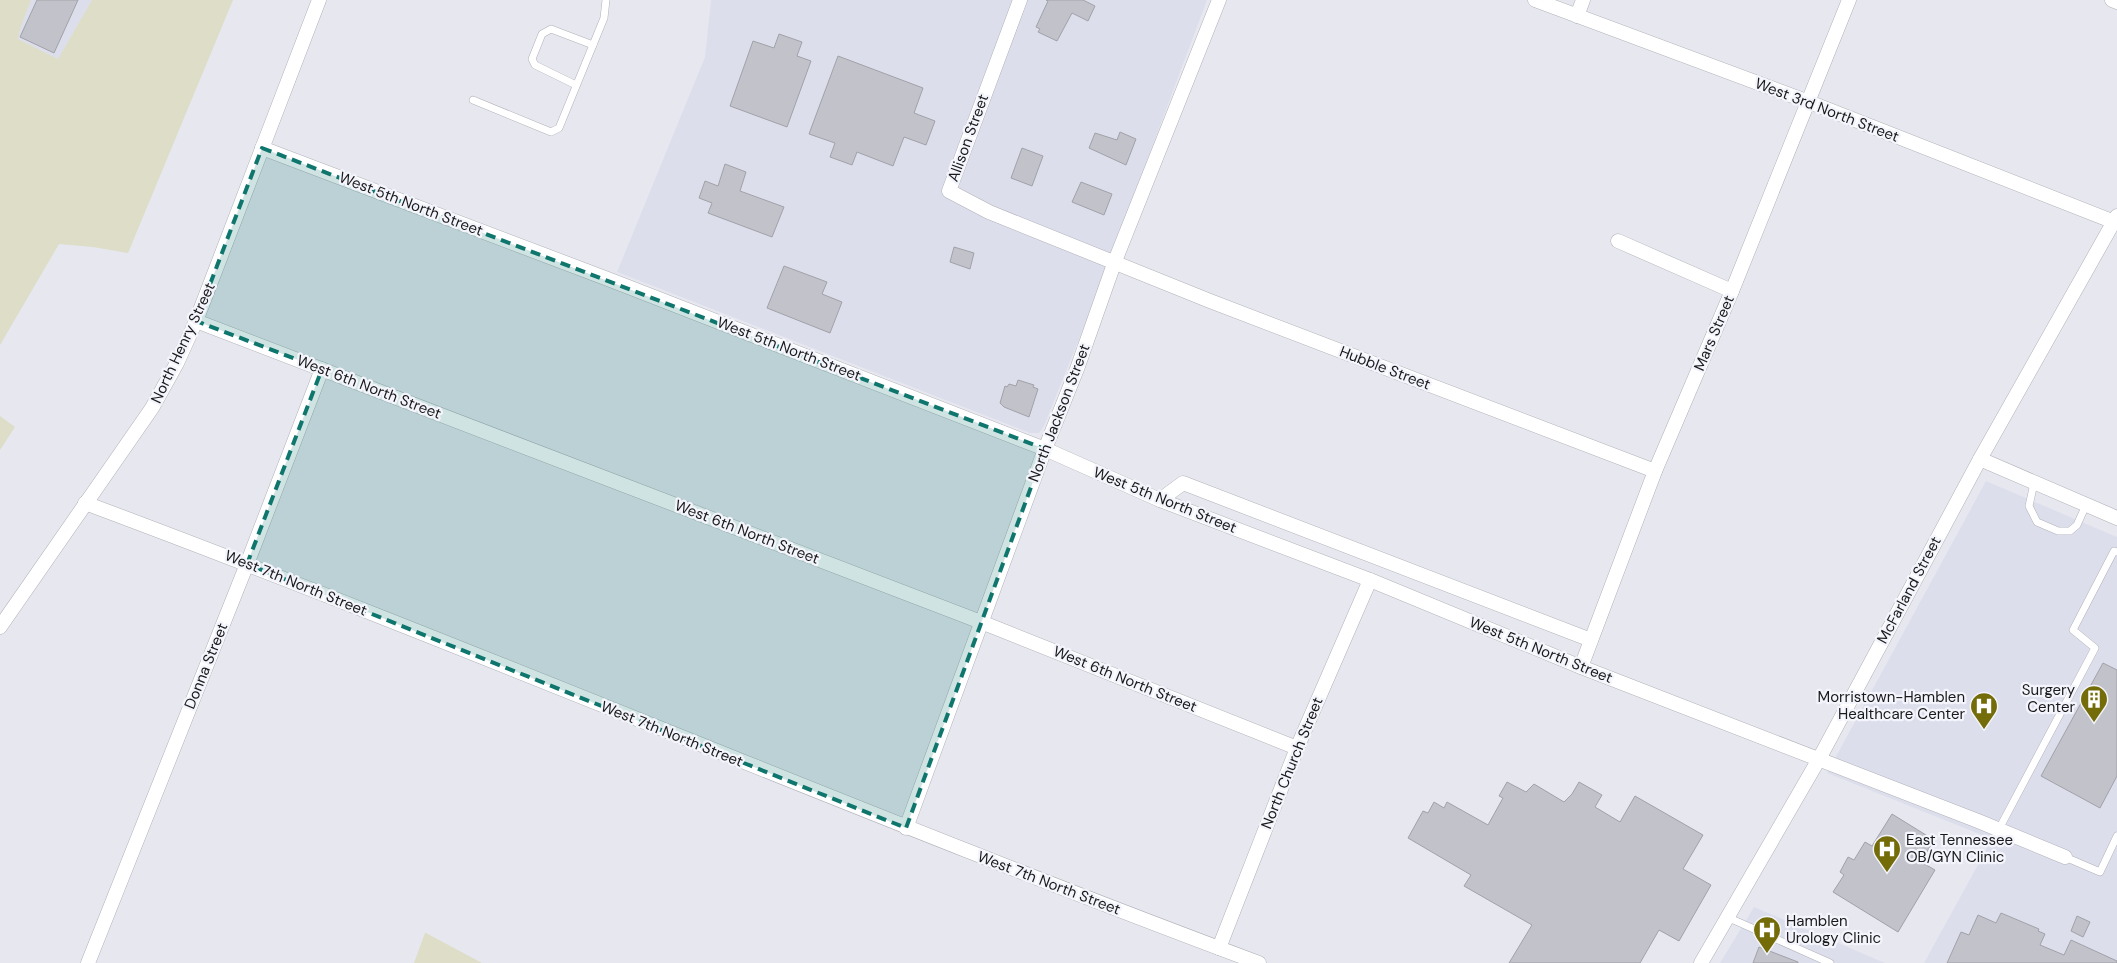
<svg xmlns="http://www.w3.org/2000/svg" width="2117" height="963" viewBox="0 0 2117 963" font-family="'DM Sans',sans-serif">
	<rect width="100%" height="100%" fill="#e7e8ef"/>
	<g fill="#dcdeec">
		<path d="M 31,0 L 92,0 L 58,59 L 18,39 L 21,26 Z"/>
		<path d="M 711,0 L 1207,0 L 1096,297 L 1044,426 L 1039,433 L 1030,433 L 617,272 L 705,57 Z"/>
		<path d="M 1986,481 L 2117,537 L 2117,963 L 1924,963 L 1992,839 L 1827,773 Z"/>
		<path d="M 1754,907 L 1885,963 L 1720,963 Z"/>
	</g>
	<g fill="#ddddc8">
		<path d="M 0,0 L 31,0 L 21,26 L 18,39 L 58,59 L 92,0 L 233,0 L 128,253 L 93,247 L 59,244 L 0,345 Z"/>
		<path d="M 0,416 L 15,427 L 0,450 Z"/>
		<path d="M 425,933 L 426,933 L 482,963 L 414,963 Z"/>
	</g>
	<g fill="#c2c3ca" stroke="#a1a1a8">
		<path d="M 37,0 L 78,0 L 54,53 L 20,37 Z"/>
		<path d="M 1046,0 L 1083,0 L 1095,6 L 1088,21 L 1072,13 L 1057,41 L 1038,32 L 1040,29 L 1036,27 L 1048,1 Z"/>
		<path d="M 779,34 L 802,42 L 797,56 L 811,61 L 787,127 L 730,106 L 753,41 L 774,48 Z"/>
		<path d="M 838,56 L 923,88 L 914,113 L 935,121 L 926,145 L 904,137 L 893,166 L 857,152 L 852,165 L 830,157 L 835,143 L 809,134 Z"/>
		<path d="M 1120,132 L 1136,139 L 1126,165 L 1089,148 L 1095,133 L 1117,140 Z"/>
		<path d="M 1022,148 L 1043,156 L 1032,186 L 1011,178 Z"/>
		<path d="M 725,164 L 746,172 L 740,191 L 784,207 L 772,237 L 708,213 L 712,203 L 699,198 L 705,181 L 718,186 Z"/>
		<path d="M 1081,182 L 1112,194 L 1104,215 L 1072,202 Z"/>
		<path d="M 954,247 L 974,253 L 970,269 L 950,262 Z"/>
		<path d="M 784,266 L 827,282 L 822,294 L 842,302 L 830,333 L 767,308 Z"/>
		<path d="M 1018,380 L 1034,385 L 1033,387 L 1038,389 L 1029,417 L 1004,407 L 1000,403 L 1005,386 L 1007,387 L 1009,384 L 1016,386 Z"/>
		<path d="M 2103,663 L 2117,670 L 2117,776 L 2100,808 L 2041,776 Z"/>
		<path d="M 1507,782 L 1526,792 L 1534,784 L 1564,802 L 1572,794 L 1579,782 L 1602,795 L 1595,807 L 1620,822 L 1635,796 L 1703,835 L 1683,869 L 1711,885 L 1679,941 L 1659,930 L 1640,963 L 1509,963 L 1532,925 L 1464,886 L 1471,875 L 1408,838 L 1423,811 L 1428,813 L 1434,802 L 1444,808 L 1447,802 L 1488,825 L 1503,798 L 1499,796 Z"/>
		<path d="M 1892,814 L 1934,840 L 1921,862 L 1935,870 L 1898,932 L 1833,892 L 1844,875 L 1840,872 L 1848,857 L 1854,860 L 1865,842 L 1872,846 Z"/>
		<path d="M 2001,913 L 2039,929 L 2038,931 L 2045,934 L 2040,945 L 2064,955 L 2071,940 L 2117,961 L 2117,963 L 1947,963 L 1961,932 L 1969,935 L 1978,915 L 1996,923 Z"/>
		<path d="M 2077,916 L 2090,922 L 2083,937 L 2071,931 Z"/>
		<path d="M 1759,947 L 1798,962 L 1798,963 L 1753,963 Z"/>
	</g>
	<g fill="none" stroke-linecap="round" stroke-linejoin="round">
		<g stroke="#b1b2b9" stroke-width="8">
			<g id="lane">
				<path d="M 576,85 L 535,65 L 532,59 L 542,34 L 551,29 L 593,45"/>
				<path d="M 473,100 L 551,132 L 559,128 L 604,18 L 606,0"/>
				<path d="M 2034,483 L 2029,506 L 2037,522 L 2058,531 L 2070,531 L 2077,525 L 2086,505"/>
				<path d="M 1999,829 L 2095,648 L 2073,630 L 2114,551 L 2117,552"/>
				<path d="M 2065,857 L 2100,872 L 2117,836"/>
				<path d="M 1727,917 L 1830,963"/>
			</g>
		</g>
		<g stroke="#b1b2b9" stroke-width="15">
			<g id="street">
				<path d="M 1020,0 L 949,191 L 989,212 L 1210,301 L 1655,471"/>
				<path d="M 1535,0 L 1809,102 L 2117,223"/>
				<path d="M 2112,0 L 2117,2"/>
				<path d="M 1577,16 L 1583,0"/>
				<path d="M 262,148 L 613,281 L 1045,449 L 1160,500 L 1370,580 L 1581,667 L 1978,821 L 2065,857"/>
				<path d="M 1618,241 L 1732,291"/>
				<path d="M 196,321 L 981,622 L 1297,748"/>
				<path d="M 1980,459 L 2117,518"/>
				<path d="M 1160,500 L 1183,483 L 1591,640"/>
				<path d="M 85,503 C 479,650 865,816 1259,963"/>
				<path d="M 0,627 L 152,408 L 177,363 L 196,321 L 319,0"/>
				<path d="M 1581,667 L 1655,471 L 1732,291 L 1849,0"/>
				<path d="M 906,828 L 1045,449 L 1077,369 L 1115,261 L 1219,0"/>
				<path d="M 1219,948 L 1297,748 L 1370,580"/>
				<path d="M 88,963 L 247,564 L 322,369"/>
				<path d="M 1701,963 L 1819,759 L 1980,459 L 2117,216"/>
			</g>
		</g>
		<use href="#lane" stroke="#fff" stroke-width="7"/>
		<use href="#street" stroke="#fff" stroke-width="14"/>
	</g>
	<path fill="#0f766e" fill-opacity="0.2" stroke="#0f766e" stroke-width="4" stroke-dasharray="10 6" stroke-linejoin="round" d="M 262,148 L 1045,449 L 906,828 L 247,564 L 322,369 L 196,321 Z"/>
	<defs>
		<g id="building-pin" transform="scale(1.4375)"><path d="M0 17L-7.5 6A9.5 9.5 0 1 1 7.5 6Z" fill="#736c08" stroke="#f4f5fc"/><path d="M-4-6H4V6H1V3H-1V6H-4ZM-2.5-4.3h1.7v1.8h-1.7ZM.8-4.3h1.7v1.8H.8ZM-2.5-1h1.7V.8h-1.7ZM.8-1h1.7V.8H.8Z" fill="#fff"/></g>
		<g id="hospital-pin" transform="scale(1.4375)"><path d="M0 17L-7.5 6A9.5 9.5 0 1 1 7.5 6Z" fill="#736c08" stroke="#f4f5fc"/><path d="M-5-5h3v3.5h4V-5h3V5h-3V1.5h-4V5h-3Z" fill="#fff"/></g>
	</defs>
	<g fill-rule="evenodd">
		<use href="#building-pin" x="2094" y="699"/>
		<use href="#hospital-pin" x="1984" y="706"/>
		<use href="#hospital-pin" x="1887" y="849"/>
		<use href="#hospital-pin" x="1767" y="930"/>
	</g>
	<g text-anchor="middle" stroke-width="4.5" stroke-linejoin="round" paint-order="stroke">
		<g font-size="15" fill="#19191b" stroke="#f4f5fc">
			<text transform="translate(1827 110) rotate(21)" y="5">West 3rd North Street</text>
			<text transform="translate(968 138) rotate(-70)" y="5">Allison Street</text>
			<text transform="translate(411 204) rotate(21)" y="5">West 5th North Street</text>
			<text transform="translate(1714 333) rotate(-67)" y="5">Mars Street</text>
			<text transform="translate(183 343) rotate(-65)" y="5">North Henry Street</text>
			<text transform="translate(789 349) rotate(21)" y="5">West 5th North Street</text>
			<text transform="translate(1385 368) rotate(21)" y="5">Hubble Street</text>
			<text transform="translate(369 387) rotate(21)" y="5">West 6th North Street</text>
			<text transform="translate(1059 413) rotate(-69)" y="5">North Jackson Street</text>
			<text transform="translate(1165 500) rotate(22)" y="5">West 5th North Street</text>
			<text transform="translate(747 532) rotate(21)" y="5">West 6th North Street</text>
			<text transform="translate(296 583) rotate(22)" y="5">West 7th North Street</text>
			<text transform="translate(1909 590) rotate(-62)" y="5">McFarland Street</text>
			<text transform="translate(1541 650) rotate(22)" y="5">West 5th North Street</text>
			<text transform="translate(206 666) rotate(-68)" y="5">Donna Street</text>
			<text transform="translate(1125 679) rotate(22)" y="5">West 6th North Street</text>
			<text transform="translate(672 734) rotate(22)" y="5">West 7th North Street</text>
			<text transform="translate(1292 763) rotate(-68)" y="5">North Church Street</text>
			<text transform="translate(1049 883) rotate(21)" y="5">West 7th North Street</text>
		</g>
		<g font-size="15" fill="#19191b" stroke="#f4f5fc" text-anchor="end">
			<text x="2075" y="695">Surgery<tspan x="2075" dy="17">Center</tspan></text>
			<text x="1965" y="702">Morristown-Hamblen<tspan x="1965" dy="17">Healthcare Center</tspan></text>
			<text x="1906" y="845" text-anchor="start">East Tennessee<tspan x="1906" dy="17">OB/GYN Clinic</tspan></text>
			<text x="1786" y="926" text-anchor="start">Hamblen<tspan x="1786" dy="17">Urology Clinic</tspan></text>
		</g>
	</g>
</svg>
